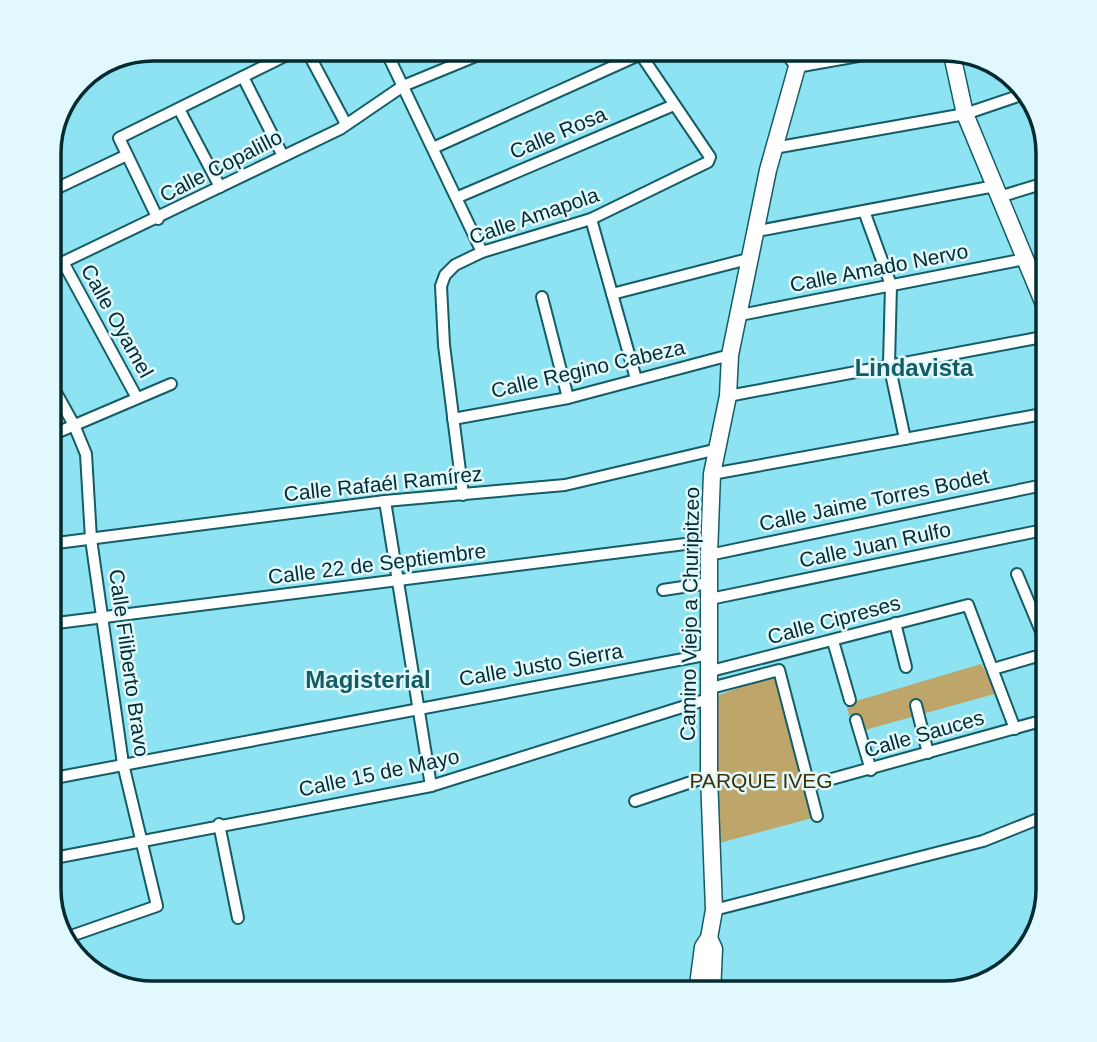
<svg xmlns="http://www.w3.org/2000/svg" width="1097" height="1042" viewBox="0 0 1097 1042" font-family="Arial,sans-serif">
	<rect width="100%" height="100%" fill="#8de3f1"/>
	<g fill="#bea66a">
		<path d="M 981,664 L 998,693 L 854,733 L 846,704 Z"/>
		<path d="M 782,672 L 820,816 L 712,845 L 711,698 Z"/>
	</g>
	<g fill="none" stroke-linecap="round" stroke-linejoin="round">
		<g stroke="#145c66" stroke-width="14">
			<g id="street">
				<path d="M 306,49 L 346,124"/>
				<path d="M 385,49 L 482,252"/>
				<path d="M 783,49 L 796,67 L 898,49"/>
				<path d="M 243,77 L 283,156"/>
				<path d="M 179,109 L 220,187"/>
				<path d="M 433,148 L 641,54"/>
				<path d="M 774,148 L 965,114 L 1024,94"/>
				<path d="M 49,192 L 127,155"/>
				<path d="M 458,197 L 674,105"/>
				<path d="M 999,197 L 1048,182"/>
				<path d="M 864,211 L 891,285 L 889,364 L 905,439"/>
				<path d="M 158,219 L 119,138 L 299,49"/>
				<path d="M 591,219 L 636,379"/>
				<path d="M 758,231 L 995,186"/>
				<path d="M 63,262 L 137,398"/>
				<path d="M 49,269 L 340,129 L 403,86 L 493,49"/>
				<path d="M 1029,270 L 1048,265"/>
				<path d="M 612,294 L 752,258"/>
				<path d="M 542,297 L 568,398"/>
				<path d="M 740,315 L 1025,259"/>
				<path d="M 49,380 L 74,425 L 86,454 L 91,539 L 123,764 L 157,906 L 68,937"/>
				<path d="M 728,396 L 1048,336"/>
				<path d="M 453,419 L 568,398 L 730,355"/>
				<path d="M 49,436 L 171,384"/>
				<path d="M 712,474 L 1048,413"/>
				<path d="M 463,495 L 444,345 L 441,286 L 445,275 L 455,265 L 482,252 L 591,219 L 708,162 L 710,157 L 637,49"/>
				<path d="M 385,501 L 431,786"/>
				<path d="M 49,544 L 385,501 L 565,485 L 718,449"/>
				<path d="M 709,555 L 1048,484"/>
				<path d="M 1017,574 L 1048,648"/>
				<path d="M 663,590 L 709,583"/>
				<path d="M 710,599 L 1048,529"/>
				<path d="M 895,623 L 906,667"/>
				<path d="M 49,624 L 709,541"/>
				<path d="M 833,641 L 850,700"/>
				<path d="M 993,669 L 1048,653"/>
				<path d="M 711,671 L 968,605 L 1015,729"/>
				<path d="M 711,688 L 779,670 L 817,816"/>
				<path d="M 916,705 L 928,753"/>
				<path d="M 856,720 L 871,770"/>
				<path d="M 49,779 L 710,654"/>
				<path d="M 810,785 L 1048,719"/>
				<path d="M 635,801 L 709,776"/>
				<path d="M 219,824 L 238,918"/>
				<path d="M 49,859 L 431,786 L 711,698"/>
				<path d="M 714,910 L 983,841 L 1048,815"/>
			</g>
		</g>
		<g stroke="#145c66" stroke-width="19">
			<g id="secondary">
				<path d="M 951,50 L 965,114 L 1048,314"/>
				<path d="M 709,938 L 714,949 L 712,993"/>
				<path d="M 697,993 L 703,947 L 709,938 L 714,910 L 709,776 L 709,555 L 712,474 L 728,396 L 730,355 L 768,170 L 802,49"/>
			</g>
		</g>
		<use href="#street" stroke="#fff" stroke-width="10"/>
		<use href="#secondary" stroke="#fff" stroke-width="16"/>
	</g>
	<g text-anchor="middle" stroke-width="5" stroke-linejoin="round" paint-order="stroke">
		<g font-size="21" fill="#042b31" stroke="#e1f9fd">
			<text transform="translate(558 133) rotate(-23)" y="7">Calle Rosa</text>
			<text transform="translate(221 166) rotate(-27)" y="7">Calle Copalillo</text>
			<text transform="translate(534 216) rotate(-19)" y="7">Calle Amapola</text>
			<text transform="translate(879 268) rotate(-11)" y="7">Calle Amado Nervo</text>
			<text transform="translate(117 321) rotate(61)" y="7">Calle Oyamel</text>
			<text transform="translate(588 369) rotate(-13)" y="7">Calle Regino Cabeza</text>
			<text transform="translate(383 484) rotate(-6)" y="7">Calle Rafaél Ramírez</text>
			<text transform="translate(874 500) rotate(-12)" y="7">Calle Jaime Torres Bodet</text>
			<text transform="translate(875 545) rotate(-12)" y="7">Calle Juan Rulfo</text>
			<text transform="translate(377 564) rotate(-7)" y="7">Calle 22 de Septiembre</text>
			<text transform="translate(690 614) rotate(-89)" y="7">Camino Viejo a Churipitzeo</text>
			<text transform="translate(834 620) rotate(-15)" y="7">Calle Cipreses</text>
			<text transform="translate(129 663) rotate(82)" y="7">Calle Filiberto Bravo</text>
			<text transform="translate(541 665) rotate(-10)" y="7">Calle Justo Sierra</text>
			<text transform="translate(924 734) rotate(-16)" y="7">Calle Sauces</text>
			<text transform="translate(379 773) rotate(-12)" y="7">Calle 15 de Mayo</text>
		</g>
		<g font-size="21" fill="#413106" stroke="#e1f9fd">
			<text x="761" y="788">PARQUE IVEG</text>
		</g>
		<g font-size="24" font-weight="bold" fill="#135b65" stroke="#e1f9fd">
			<text x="914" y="376">Lindavista</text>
			<text x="368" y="688">Magisterial</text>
		</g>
	</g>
	<path d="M0 0H1097V1042H0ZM153 61H944A92 92 0 0 1 1036 153V889A92 92 0 0 1 944 981H153A92 92 0 0 1 61 889V153A92 92 0 0 1 153 61Z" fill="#e1f9fd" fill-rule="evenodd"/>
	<path fill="none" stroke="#042b31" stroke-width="3.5" d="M153 61H944A92 92 0 0 1 1036 153V889A92 92 0 0 1 944 981H153A92 92 0 0 1 61 889V153A92 92 0 0 1 153 61Z"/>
</svg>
